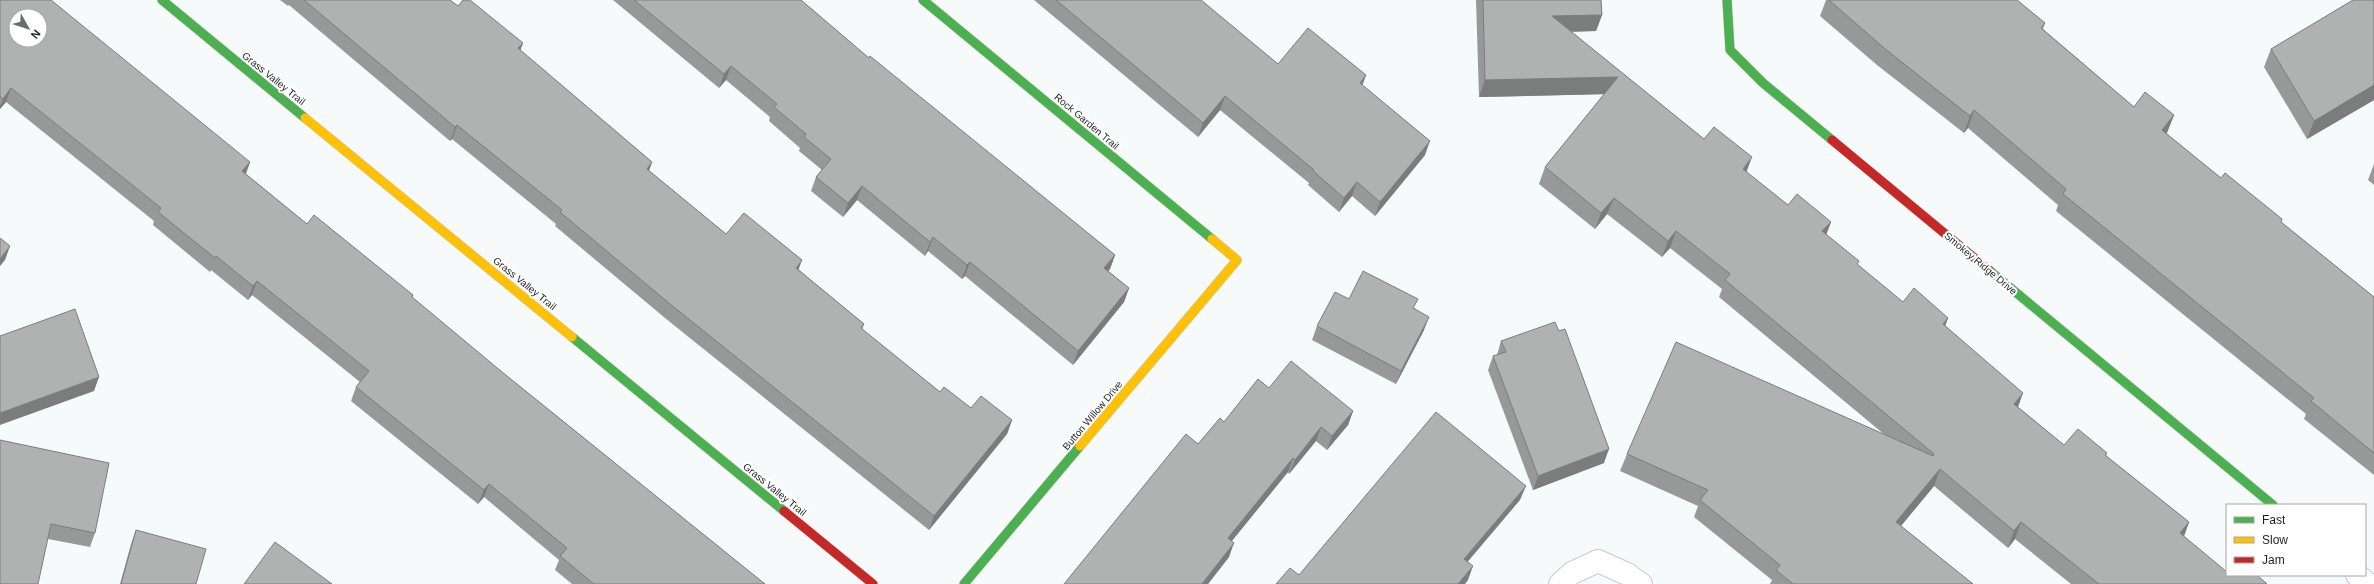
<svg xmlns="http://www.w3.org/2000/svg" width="2374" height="584" viewBox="0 0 2374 584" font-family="Helvetica,sans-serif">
	<rect width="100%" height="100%" fill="#f7fafa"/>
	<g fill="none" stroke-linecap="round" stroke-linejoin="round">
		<g stroke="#c9cbcb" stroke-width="24">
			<g id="street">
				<path d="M 2357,575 L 2368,584"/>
				<path d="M 1560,584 L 1572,573 L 1598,561 L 1627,574 L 1641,584"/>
			</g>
		</g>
		<g stroke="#c9cbcb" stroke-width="10">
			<g id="fast">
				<path d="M 162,0 L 305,118"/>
				<path d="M 923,0 L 1212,239"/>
				<path d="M 1727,0 L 1730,50 L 1763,83 L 1832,140"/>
				<path d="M 1990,271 L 2273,505"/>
				<path d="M 572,337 L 784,511"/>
				<path d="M 964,584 L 1080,446"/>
			</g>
		</g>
		<g stroke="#c9cbcb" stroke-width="10">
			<g id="slow">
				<path d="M 305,118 L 572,337"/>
				<path d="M 1080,446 L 1237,260 L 1212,239"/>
			</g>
		</g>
		<g stroke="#c9cbcb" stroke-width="10">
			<g id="jam">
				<path d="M 1832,140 L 1990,271"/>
				<path d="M 784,511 L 873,584"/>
			</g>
		</g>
		<use href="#street" stroke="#fefefe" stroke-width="22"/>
		<use href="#fast" stroke="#4caf50" stroke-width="9"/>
		<use href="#slow" stroke="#ffc107" stroke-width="9"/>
		<use href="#jam" stroke="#c62828" stroke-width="9"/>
	</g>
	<g fill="#979999">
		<path d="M 0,0 L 250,162 L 246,174 L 307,224 L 413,295 L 412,297 L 502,372 L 765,584 L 572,584 L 555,570 L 559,560 L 484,497 L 478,504 L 351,401 L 356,387 L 360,382 L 252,295 L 248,300 L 211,270 L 210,272 L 153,225 L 154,221 L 6,102 L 0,109 Z"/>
		<path d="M 280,0 L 450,0 L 458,6 L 523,43 L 520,50 L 652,162 L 649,171 L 726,234 L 799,270 L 864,324 L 862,330 L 940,392 L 971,408 L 1012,420 L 1007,434 L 929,530 L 665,318 L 555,226 L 556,224 L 452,139 L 450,141 L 289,5 L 288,6 Z"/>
		<path d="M 613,0 L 801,0 L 869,58 L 1115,255 L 1110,269 L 1108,271 L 1129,288 L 1124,302 L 1073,365 L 965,276 L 962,279 L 928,251 L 925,256 L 857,200 L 843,217 L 811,191 L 816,177 L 822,170 L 799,151 L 800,148 L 769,121 L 770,117 L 726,80 L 719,88 Z"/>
		<path d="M 1034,0 L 1201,0 L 1278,64 L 1366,75 L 1362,85 L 1425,155 L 1375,216 L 1352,196 L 1339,212 L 1308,185 L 1309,183 L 1220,110 L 1198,137 Z"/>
		<path d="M 1476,0 L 1601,0 L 1602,15 L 1596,31 L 1571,32 L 1704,139 L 1788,205 L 1831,222 L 1826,234 L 1858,265 L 1903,302 L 1948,318 L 1945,326 L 2018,407 L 2064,445 L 2107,453 L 2106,456 L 2189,522 L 2184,536 L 2227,575 L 2267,584 L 2071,584 L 2015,539 L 2008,548 L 1934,486 L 1901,526 L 1973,584 L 1770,584 L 1772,580 L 1694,517 L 1698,506 L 1620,471 L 1627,454 L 1885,435 L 1719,297 L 1722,289 L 1670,248 L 1662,257 L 1607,214 L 1595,229 L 1539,184 L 1545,167 L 1605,94 L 1479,97 Z"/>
		<path d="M 1826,0 L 2017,0 L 2045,23 L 2043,29 L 2134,107 L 2174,115 L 2166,134 L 2221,178 L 2282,219 L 2281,222 L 2374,297 L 2374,475 L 2304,419 L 2306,414 L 2056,211 L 2058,205 L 1968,128 L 1964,133 L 1877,65 L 1820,16 Z"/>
		<path d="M 2374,0 L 2374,100 L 2307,139 L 2264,67 L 2271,49 Z"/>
		<path d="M 2374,164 L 2374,185 L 2368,180 Z"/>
		<path d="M 1349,299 L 1415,308 L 1424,330 L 1396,384 L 1312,340 L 1317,326 Z"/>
		<path d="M 1501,341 L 1604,463 L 1533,490 L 1488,370 L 1493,356 L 1497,355 Z"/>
		<path d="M 1269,388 L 1353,411 L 1348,425 L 1327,450 L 1316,441 L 1289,474 L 1288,472 L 1231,541 L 1229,557 L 1208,584 L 1064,584 L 1198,444 L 1224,422 Z"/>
		<path d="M 0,440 L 95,533 L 90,547 L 48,539 Z"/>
		<path d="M 136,530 L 196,584 L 120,584 L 131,544 Z"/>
	</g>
	<g fill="#7b7d7d">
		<path d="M 1602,15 L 1596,31 L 1546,32 L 1552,16 Z"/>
		<path d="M 523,43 L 518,57 L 518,48 Z"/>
		<path d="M 731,66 L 726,80 L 719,88 L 724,74 Z"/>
		<path d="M 1366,75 L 1361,89 L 1360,83 Z"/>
		<path d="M 1618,77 L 1612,94 L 1479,97 L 1485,80 Z"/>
		<path d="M 2374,85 L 2374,100 L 2307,139 L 2314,121 Z"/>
		<path d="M 11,88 L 6,102 L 0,109 L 0,106 L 3,99 Z"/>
		<path d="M 1225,96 L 1220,110 L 1198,137 L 1203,123 Z"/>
		<path d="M 1974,110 L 1968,128 L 1964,133 L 1970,116 Z"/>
		<path d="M 2174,115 L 2167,133 L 2155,147 L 2162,130 Z"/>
		<path d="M 457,125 L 452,139 L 450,141 L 455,127 Z"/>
		<path d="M 1430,141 L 1425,155 L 1375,216 L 1380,202 Z"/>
		<path d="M 1752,157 L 1746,173 L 1743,169 Z"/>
		<path d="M 250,162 L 245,175 L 242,171 Z"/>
		<path d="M 652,162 L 647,176 L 647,169 Z"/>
		<path d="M 1357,182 L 1352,196 L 1339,212 L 1344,198 Z"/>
		<path d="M 862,186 L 857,200 L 843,217 L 848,203 Z"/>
		<path d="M 1614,198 L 1607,214 L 1595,229 L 1601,213 Z"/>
		<path d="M 1831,222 L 1825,238 L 1822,231 Z"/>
		<path d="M 1676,231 L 1670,248 L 1662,257 L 1668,241 Z"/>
		<path d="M 933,237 L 928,251 L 925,256 L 930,242 Z"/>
		<path d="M 10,246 L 5,260 L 0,266 L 0,259 Z"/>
		<path d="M 1115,255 L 1110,269 L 1099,282 L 1104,268 Z"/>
		<path d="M 802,260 L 797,274 L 796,268 Z"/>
		<path d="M 970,262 L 965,276 L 962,279 L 967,265 Z"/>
		<path d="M 257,281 L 252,295 L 248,300 L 253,286 Z"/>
		<path d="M 1129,288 L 1124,302 L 1073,365 L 1078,351 Z"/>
		<path d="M 1429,317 L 1424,330 L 1396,384 L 1401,371 Z"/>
		<path d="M 1948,318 L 1942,334 L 1943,324 Z"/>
		<path d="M 99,377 L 94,391 L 0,425 L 0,413 Z"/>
		<path d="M 2023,393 L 2017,410 L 2014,404 Z"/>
		<path d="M 1353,411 L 1348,425 L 1327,450 L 1332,436 Z"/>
		<path d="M 1012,420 L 1007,434 L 929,530 L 934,516 Z"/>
		<path d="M 1321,427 L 1316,441 L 1289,474 L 1295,460 Z"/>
		<path d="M 1609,449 L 1604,463 L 1533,490 L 1538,476 Z"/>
		<path d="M 1293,458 L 1288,472 L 1223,552 L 1228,538 Z"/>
		<path d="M 1940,469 L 1934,486 L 1890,539 L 1896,522 Z"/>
		<path d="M 489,484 L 484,497 L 478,504 L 484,490 Z"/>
		<path d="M 1526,486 L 1520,500 L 1459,572 L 1464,559 Z"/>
		<path d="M 2021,522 L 2015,539 L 2008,548 L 2014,531 Z"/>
		<path d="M 2189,522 L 2183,539 L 2180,533 Z"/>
		<path d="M 1234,543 L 1229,557 L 1208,584 L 1202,584 Z"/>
		<path d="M 1473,566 L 1468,580 L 1465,584 L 1458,584 Z"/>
	</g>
	<g fill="#b0b2b2" stroke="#7b7d7d" fill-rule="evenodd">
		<path d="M 0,0 L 51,0 L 250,162 L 242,171 L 307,224 L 314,215 L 413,295 L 412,297 L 502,372 L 765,584 L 594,584 L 560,556 L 567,548 L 489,484 L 484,490 L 356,387 L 369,371 L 257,281 L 253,286 L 216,256 L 215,258 L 158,212 L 161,208 L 11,88 L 3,99 L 0,96 ZM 16,16 L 40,16 L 40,40 L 16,40 Z"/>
		<path d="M 304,0 L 450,0 L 458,6 L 463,0 L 470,0 L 523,43 L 518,48 L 652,162 L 647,169 L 726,234 L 744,213 L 802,260 L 796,268 L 864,324 L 861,328 L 940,392 L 944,387 L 971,408 L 981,396 L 1012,420 L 934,516 L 670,304 L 560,212 L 562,210 L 457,125 L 455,127 Z"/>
		<path d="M 634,0 L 801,0 L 869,58 L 870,56 L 1115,255 L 1104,268 L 1129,288 L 1078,351 L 970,262 L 967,265 L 933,237 L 930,242 L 862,186 L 848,203 L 816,177 L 831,159 L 804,137 L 806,134 L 774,107 L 777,104 L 731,66 L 724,74 Z"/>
		<path d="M 1056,0 L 1201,0 L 1278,64 L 1308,28 L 1366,75 L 1360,83 L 1430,141 L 1380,202 L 1357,182 L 1344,198 L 1313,171 L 1314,170 L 1225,96 L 1203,123 Z"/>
		<path d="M 1483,0 L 1601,0 L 1602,15 L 1552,16 L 1704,139 L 1714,127 L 1752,157 L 1743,169 L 1788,205 L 1797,194 L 1831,222 L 1822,231 L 1859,261 L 1857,264 L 1903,302 L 1914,288 L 1948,318 L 1943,324 L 2023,393 L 2014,404 L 2064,445 L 2078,429 L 2107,453 L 2105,455 L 2189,522 L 2180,533 L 2227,572 L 2227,575 L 2257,575 L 2267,584 L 2099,584 L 2021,522 L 2014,531 L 1940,469 L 1896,522 L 1973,584 L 1793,584 L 1776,570 L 1780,565 L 1700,500 L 1708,490 L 1627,454 L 1676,342 L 1933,456 L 1934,454 L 1725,280 L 1730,274 L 1676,231 L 1668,241 L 1614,198 L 1601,213 L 1545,167 L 1618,77 L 1485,80 Z"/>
		<path d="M 1829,0 L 2017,0 L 2045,23 L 2041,28 L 2134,107 L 2145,92 L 2174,115 L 2162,130 L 2221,178 L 2225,173 L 2282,219 L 2281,222 L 2374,297 L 2374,453 L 2311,401 L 2314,398 L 2063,194 L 2066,189 L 1974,110 L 1970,116 L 1884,48 Z"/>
		<path d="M 2353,0 L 2374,0 L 2374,85 L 2314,121 L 2271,49 Z"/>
		<path d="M 0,238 L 10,246 L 0,259 Z"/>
		<path d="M 1363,271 L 1418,299 L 1413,308 L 1429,317 L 1401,371 L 1317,326 L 1335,292 L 1349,299 Z"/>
		<path d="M 75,309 L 99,377 L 0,413 L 0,336 Z"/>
		<path d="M 1555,322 L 1559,331 L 1565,329 L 1609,449 L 1538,476 L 1493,356 L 1506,352 L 1501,341 Z"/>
		<path d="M 1291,361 L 1353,411 L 1332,436 L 1321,427 L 1295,460 L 1293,458 L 1228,538 L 1234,543 L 1202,584 L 1064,584 L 1186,434 L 1198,444 L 1220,418 L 1224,422 L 1258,379 L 1269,388 Z"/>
		<path d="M 1436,412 L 1526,486 L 1464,559 L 1473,566 L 1458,584 L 1276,584 L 1290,568 L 1299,575 Z"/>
		<path d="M 0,440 L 109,463 L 95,533 L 51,524 L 38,584 L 0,584 Z"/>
		<path d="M 136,530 L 206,549 L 196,584 L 121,584 Z"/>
		<path d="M 275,542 L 332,584 L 244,584 Z"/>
	</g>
	<g text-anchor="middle" stroke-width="4" stroke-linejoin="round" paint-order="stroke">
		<g font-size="10" fill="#1f2121" stroke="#fff">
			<text transform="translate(274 78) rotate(39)" y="4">Grass Valley Trail</text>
			<text transform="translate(1087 121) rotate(40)" y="4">Rock Garden Trail</text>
			<text transform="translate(1981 263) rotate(40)" y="4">Smokey Ridge Drive</text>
			<text transform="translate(525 283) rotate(39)" y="4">Grass Valley Trail</text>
			<text transform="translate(1092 415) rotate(-50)" y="4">Button Willow Drive</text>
			<text transform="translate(775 489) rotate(39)" y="4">Grass Valley Trail</text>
		</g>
	</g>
	<rect x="2226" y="504" width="140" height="72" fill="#ffffff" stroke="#a5a6a6"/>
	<rect x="2234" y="517" width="20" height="6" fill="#4caf50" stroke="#a5a6a6"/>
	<text x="2262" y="524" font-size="12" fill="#1f2121">Fast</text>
	<rect x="2234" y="537" width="20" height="6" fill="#ffc107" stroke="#a5a6a6"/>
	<text x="2262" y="544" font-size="12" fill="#1f2121">Slow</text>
	<rect x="2234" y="557" width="20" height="6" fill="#c62828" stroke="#a5a6a6"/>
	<text x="2262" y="564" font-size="12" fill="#1f2121">Jam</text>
	<g transform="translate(28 28) rotate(129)"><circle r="19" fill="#ffffff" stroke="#a5a6a6"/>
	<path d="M0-3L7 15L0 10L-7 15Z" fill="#6b6d6d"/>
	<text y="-6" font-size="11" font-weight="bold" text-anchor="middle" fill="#1f2121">N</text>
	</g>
</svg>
